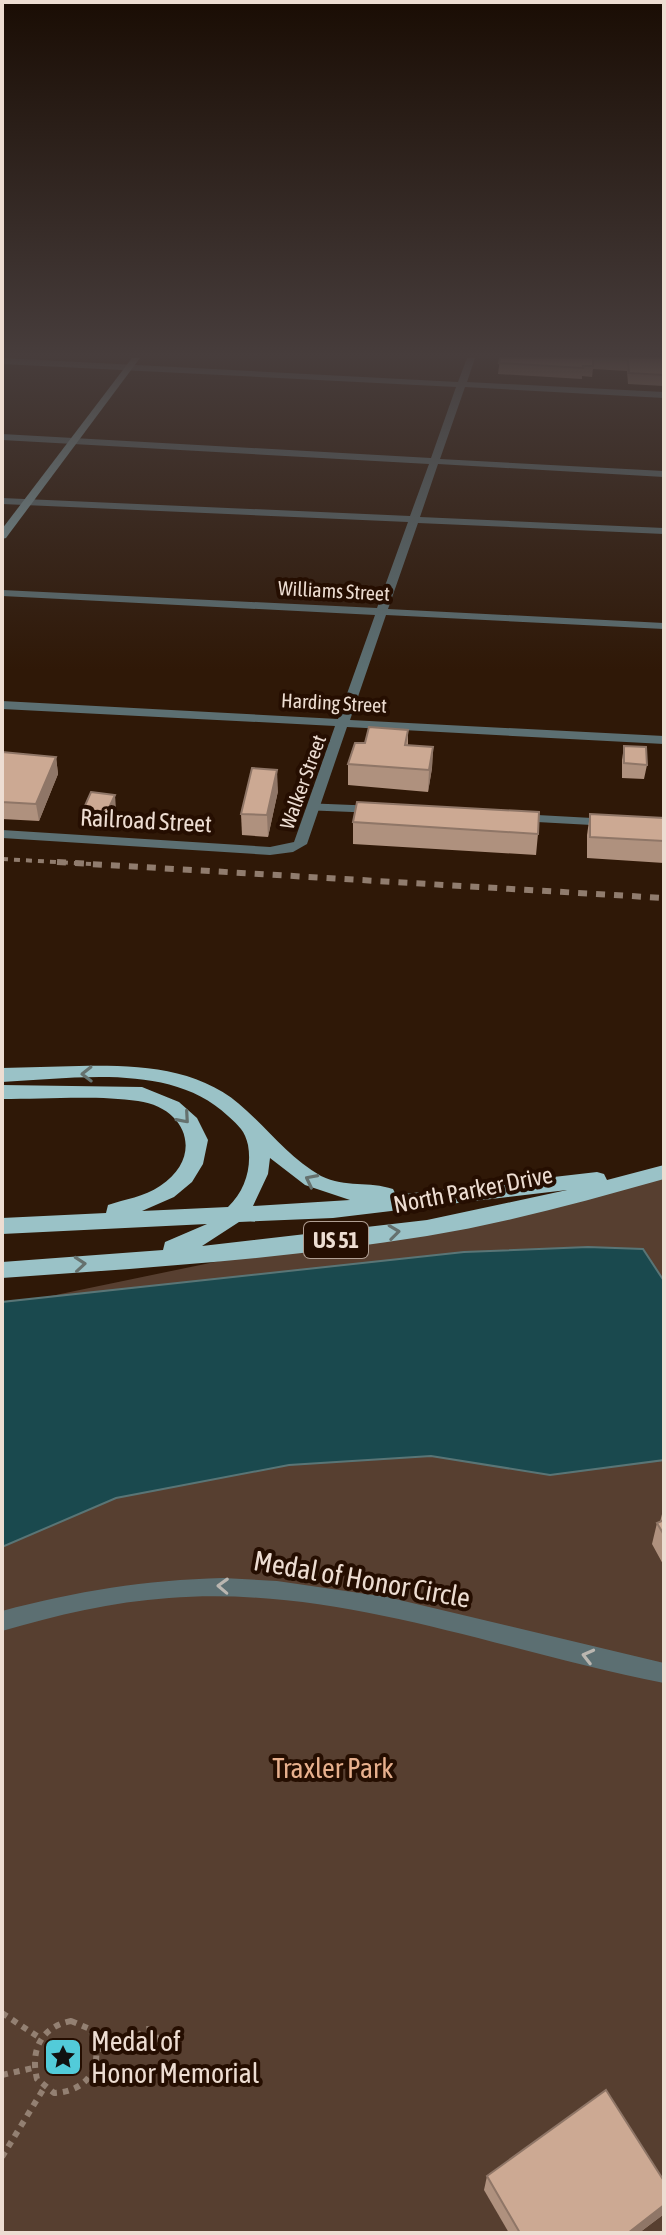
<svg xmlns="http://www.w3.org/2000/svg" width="666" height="2235" viewBox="0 0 666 2235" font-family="'Asap Condensed',sans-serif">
	<rect width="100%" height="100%" fill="#2f1807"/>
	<path fill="#573f30" d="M 664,1172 L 664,2233 L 2,2233 L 2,1302 L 46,1297 L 306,1243 L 427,1228 Z"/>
	<path fill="#1a494e" stroke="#597576" stroke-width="2" d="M 588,1247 L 643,1249 L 664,1281 L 664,1460 L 550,1475 L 431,1456 L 289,1465 L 116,1498 L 2,1547 L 2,1302 L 464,1252 Z"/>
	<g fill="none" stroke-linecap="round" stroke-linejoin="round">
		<g stroke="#938072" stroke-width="6" stroke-dasharray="6 6" stroke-linecap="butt">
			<path d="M 2,2013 L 40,2038"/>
			<path d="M 71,2021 L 90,2029 C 106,2062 91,2091 54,2093 L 37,2079 C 30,2050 41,2027 71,2021 Z"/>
			<circle cx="148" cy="2037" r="8"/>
			<path d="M 99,2049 L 140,2039"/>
			<path d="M 2,2075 L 33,2068"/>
			<path d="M 2,2157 L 44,2088"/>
		</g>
		<g stroke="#5c6f72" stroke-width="7">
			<path d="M 315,807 L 365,809"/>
			<path d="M 528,818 L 601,822"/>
		</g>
		<g fill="#5c6f72" fill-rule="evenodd">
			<path d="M 2,358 L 458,382 L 467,358 L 475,358 L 467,382 L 664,392 L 664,398 L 465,387 L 440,459 L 664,471 L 664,477 L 438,464 L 420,517 L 664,528 L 664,534 L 418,523 L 388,609 L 664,623 L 664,629 L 386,615 L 350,720 L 664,736 L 664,744 L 347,727 L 307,844 L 293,852 L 270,855 L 2,838 L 2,830 L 270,847 L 294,842 L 335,726 L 2,709 L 2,701 L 338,719 L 375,615 L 2,596 L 2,590 L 377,608 L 408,522 L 2,504 L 2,498 L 410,516 L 429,464 L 2,440 L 2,434 L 431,458 L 456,387 L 2,364 Z"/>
			<path d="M 223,1578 L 277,1581 L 387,1597 L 664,1663 L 664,1683 C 499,1651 340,1585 169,1598 C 112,1602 57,1615 2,1631 L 2,1611 C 77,1591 145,1580 223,1578 Z"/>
		</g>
		<path fill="#7f9ea2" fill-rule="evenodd" d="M 132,358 L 140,358 L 6,538 L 2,539 L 2,529 Z"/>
		<path fill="#9ac2c7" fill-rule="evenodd" d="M 79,1066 C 139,1065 202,1067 247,1111 C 271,1133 292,1160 321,1176 C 346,1188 369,1181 393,1189 L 396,1195 L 597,1172 L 604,1174 L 607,1180 L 664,1165 L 664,1179 C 586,1201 507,1223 427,1236 C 286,1259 144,1268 2,1278 L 2,1262 L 163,1250 L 165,1242 L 207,1224 L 2,1234 L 2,1218 L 106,1213 L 108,1205 C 125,1199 144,1197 160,1186 C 204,1157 188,1108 138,1101 C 99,1095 43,1099 2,1099 L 2,1085 L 142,1087 L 179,1102 L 197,1118 L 208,1140 L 203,1164 L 192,1182 L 174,1197 L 142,1211 L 228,1207 C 245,1191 252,1168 248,1145 C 245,1131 239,1126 228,1116 C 171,1062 74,1079 2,1082 L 2,1068 ZM 270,1158 L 305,1185 L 350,1200 L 253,1206 L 268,1174 ZM 567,1190 L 427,1220 L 202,1246 L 239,1222 L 333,1218 Z"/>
		<path stroke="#907c6e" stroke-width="4" stroke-dasharray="6 6" stroke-linecap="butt" d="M 2,859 L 91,864"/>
		<path stroke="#907c6e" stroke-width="6" stroke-dasharray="9 9" stroke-linecap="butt" d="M 57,862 L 664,898"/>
	</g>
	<g fill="#af917e">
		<path d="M 500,358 L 664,358 L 664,386 L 628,384 L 627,371 L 593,369 L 592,377 L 582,376 L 582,379 L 498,374 Z"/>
		<path d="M 408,730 L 408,745 L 433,747 L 432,768 L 428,792 L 348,785 L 348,764 L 365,743 Z"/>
		<path d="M 624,746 L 647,765 L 644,779 L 622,778 L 622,760 Z"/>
		<path d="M 2,752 L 56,757 L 58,774 L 39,821 L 2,819 Z"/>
		<path d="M 278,791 L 268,837 L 242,835 L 241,814 Z"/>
		<path d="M 116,809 L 108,827 L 85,825 L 83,810 Z"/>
		<path d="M 590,814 L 664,818 L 664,863 L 587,858 L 587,835 Z"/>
		<path d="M 353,822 L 538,834 L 536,855 L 353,844 Z"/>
		<path d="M 663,1510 L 664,1510 L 664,1566 L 652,1544 L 657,1523 L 660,1522 Z"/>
		<path d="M 487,2176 L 664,2181 L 664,2214 L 639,2233 L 509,2233 L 484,2190 Z"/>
	</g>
	<g fill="#8f7667">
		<path d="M 433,747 L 432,768 L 428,792 L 429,770 Z"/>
		<path d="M 56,757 L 58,774 L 39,821 L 36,804 Z"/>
		<path d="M 277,770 L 278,791 L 268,837 L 267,815 Z"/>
		<path d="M 115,795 L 116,809 L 108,827 L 107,812 Z"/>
		<path d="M 664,2205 L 664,2214 L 639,2233 L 628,2233 Z"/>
	</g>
	<g fill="#cca993" stroke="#8f7667" stroke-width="2">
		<path d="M 500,358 L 664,358 L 664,375 L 629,373 L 628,360 L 593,358 L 593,366 L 583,366 L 583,368 L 499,363 Z"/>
		<path d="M 369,727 L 408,730 L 405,745 L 433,747 L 429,770 L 348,764 L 355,743 L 365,743 Z"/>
		<path d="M 624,746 L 646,747 L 647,765 L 624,763 Z"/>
		<path d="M 2,752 L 56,757 L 36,804 L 2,802 Z"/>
		<path d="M 252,768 L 277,770 L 267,815 L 241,814 Z"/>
		<path d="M 91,792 L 115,795 L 107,812 L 83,810 Z"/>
		<path d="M 357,802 L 539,812 L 538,834 L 353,822 Z"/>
		<path d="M 590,814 L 664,818 L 664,841 L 590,837 Z"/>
		<path d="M 664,1520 L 664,1535 L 657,1523 Z"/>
		<path d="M 606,2090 L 664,2181 L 664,2205 L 628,2233 L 520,2233 L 487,2176 Z"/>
	</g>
	<defs><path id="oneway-chevron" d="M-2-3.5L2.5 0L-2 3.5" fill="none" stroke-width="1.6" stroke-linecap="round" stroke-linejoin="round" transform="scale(2)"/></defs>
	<g stroke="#65716e">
		<use href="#oneway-chevron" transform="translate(87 1074) rotate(179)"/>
		<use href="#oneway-chevron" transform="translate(184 1118) rotate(49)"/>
		<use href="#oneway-chevron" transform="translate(311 1180) rotate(-153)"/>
		<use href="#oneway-chevron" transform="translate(394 1232) rotate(-7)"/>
		<use href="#oneway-chevron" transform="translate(80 1264) rotate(-5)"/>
	</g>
	<g stroke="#bab6b0">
		<use href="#oneway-chevron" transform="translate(223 1586) rotate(-178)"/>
		<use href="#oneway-chevron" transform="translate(588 1656) rotate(-166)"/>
	</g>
	<linearGradient id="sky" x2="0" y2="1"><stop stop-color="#1a0d04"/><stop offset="0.53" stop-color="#473d3c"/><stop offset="1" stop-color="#473d3c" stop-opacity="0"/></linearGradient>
	<rect width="666" height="670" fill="url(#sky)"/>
	<defs>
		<g id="sight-square" transform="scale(2)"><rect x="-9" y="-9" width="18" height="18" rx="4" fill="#52cbd9" stroke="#250e01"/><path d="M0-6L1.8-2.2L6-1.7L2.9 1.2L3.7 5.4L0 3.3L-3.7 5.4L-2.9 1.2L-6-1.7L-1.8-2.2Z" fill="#111"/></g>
	</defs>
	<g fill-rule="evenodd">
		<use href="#sight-square" x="63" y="2057"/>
	</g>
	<g text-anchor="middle" stroke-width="8" stroke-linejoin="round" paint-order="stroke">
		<g font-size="20" fill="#edddd2" stroke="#250e01">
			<text transform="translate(334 591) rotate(3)" y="7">Williams Street</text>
			<text transform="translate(334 703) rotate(3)" y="7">Harding Street</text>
			<text transform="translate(303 782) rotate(-70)" y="7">Walker Street</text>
		</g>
		<rect fill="#250e01" stroke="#b19f93" stroke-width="2" x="304" y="1222" width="64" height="36" rx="6"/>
		<g font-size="22" font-weight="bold" fill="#edddd2">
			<text x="336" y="1248">US 51</text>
		</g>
		<g font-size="24" fill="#edddd2" stroke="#250e01">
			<text transform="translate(146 821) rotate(3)" y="8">Railroad Street</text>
			<text transform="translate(473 1190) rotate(-11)" y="8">North Parker Drive</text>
		</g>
		<g font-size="28" fill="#edddd2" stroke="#250e01">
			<text transform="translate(362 1579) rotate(10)" y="10">Medal of Honor Circle</text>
		</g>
		<g font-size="28" fill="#e8b08d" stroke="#250e01">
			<text x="333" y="1778">Traxler Park</text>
		</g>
		<g font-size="28" fill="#edddd2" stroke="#250e01" text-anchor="start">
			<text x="91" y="2051">Medal of<tspan x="91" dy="32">Honor Memorial</tspan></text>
		</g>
	</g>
	<rect width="666" height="2235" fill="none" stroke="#edddd2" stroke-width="8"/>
</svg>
